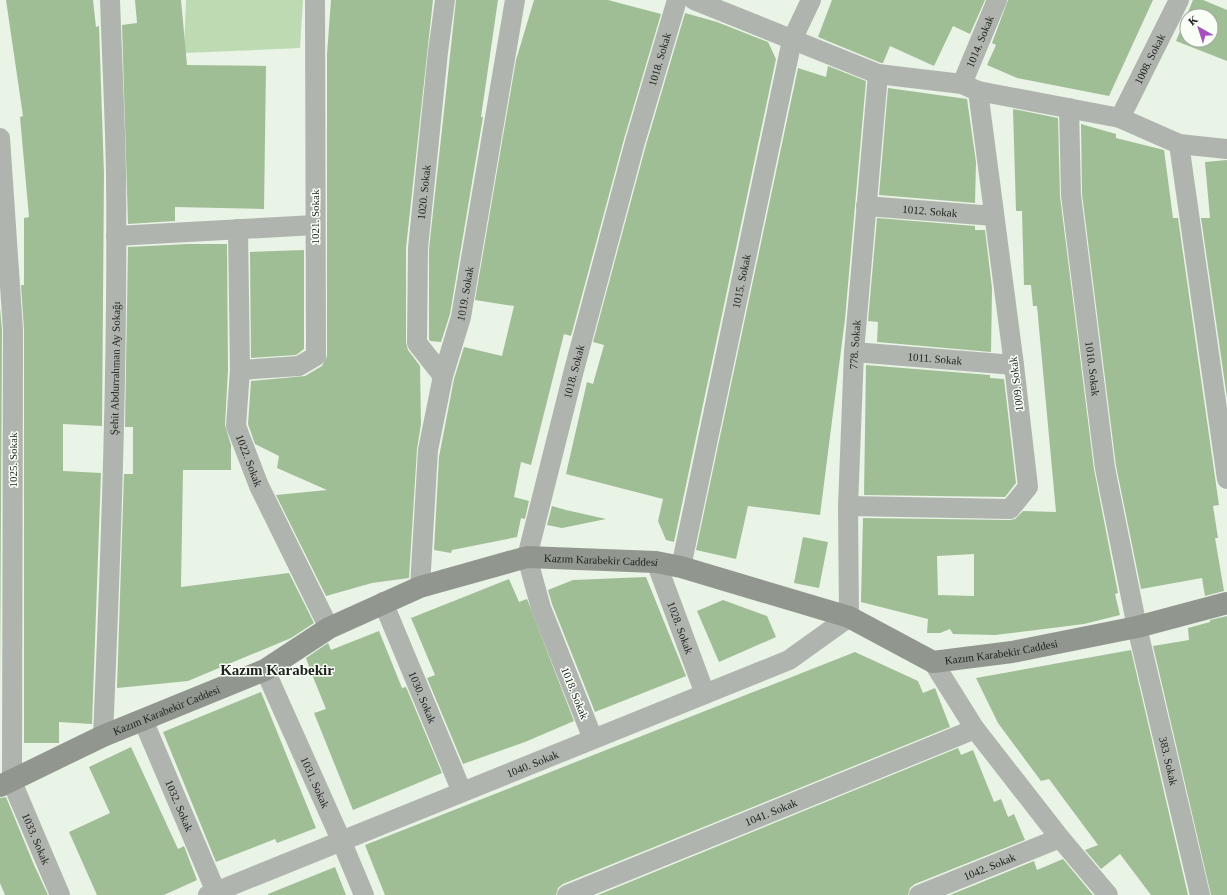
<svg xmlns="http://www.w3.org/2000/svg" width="1227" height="895" viewBox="0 0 1227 895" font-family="'Times New Roman',serif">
	<rect width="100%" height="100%" fill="#e9f3e6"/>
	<path fill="#bddab3" d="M 186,0 L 303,0 L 300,48 L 184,53 Z"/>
	<g fill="#a0be96" fill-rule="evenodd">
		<path d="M 6,0 L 93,0 L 96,27 L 99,26 L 104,174 L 102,426 L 63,424 L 63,471 L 101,473 L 92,724 L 59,722 L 59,743 L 24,743 L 24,330 L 21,285 L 24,285 L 24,218 L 29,217 L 20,117 L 23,116 Z"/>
		<path d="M 135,0 L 181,0 L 187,65 L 266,66 L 264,209 L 175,207 L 175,221 L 128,224 L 122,25 L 137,23 Z"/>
		<path d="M 331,0 L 433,0 L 406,248 L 406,343 L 408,350 L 420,366 L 421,424 L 417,449 L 409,578 L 372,583 L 326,596 L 276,495 L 327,490 L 277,468 L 279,456 L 255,444 L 248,424 L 251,381 L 305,376 L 322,366 L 327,356 L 327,54 Z"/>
		<path d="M 456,0 L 498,0 L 481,117 L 483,117 L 450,314 L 441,342 L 430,341 L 429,339 L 429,249 Z"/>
		<path d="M 534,0 L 608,0 L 661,14 L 624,139 L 571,336 L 564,334 L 531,465 L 521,462 L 514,497 L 529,501 L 525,519 L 521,518 L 517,537 L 452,550 L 451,553 L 434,550 L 439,457 L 454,379 L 464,347 L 502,356 L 514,306 L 475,300 L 516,60 Z"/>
		<path d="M 832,0 L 985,0 L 970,34 L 953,26 L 934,66 L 890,46 L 883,63 L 881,63 L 818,37 Z"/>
		<path d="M 1008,0 L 1153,0 L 1109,96 L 1017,78 L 987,65 L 996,45 L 992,43 Z"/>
		<path d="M 1193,0 L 1203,0 L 1227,10 L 1227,61 L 1176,41 ZM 1187,16 L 1211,16 L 1211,40 L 1187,40 Z"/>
		<path d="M 685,13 L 717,22 L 768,42 L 776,59 L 674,542 L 666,540 L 658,521 L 663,499 L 566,474 L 587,382 L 593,384 L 604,345 L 593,342 L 646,145 Z"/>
		<path d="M 828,66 L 866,81 L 845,319 L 820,515 L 748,506 L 736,559 L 696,550 L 798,68 L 826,77 Z"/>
		<path d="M 888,88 L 967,99 L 976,162 L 975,203 L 879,195 Z"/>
		<path d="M 1013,109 L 1058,118 L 1060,196 L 1094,469 L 1118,593 L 1115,594 L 1120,615 L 1084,624 L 995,635 L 953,634 L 950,629 L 940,633 L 927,633 L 928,619 L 861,602 L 863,518 L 1010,520 L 1015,519 L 1023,511 L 1056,512 L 1037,306 L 1033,306 L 1031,285 L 1024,285 L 1022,211 L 1016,211 ZM 974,554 L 974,596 L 938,595 L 937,556 Z"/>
		<path d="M 1081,124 L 1116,134 L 1116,138 L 1164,150 L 1173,218 L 1178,218 L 1219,505 L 1213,506 L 1218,538 L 1215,538 L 1224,591 L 1205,596 L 1202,578 L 1141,589 L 1116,466 L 1082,194 Z"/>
		<path d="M 1227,160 L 1227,398 L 1201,218 L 1210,218 L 1205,162 Z"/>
		<path d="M 877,218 L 975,226 L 975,230 L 985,230 L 992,288 L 991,352 L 877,342 L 878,322 L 868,321 Z"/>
		<path d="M 188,244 L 227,244 L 228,370 L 225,425 L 231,445 L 231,470 L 183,470 L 181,587 L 289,573 L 314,623 L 291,638 L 188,681 L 117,688 L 124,474 L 133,474 L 133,427 L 125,427 L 128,247 Z"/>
		<path d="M 304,250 L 304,349 L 296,355 L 251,358 L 250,252 Z"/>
		<path d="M 0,308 L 2,330 L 0,689 Z"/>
		<path d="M 866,365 L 990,375 L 990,378 L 1004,379 L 1016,483 L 1005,497 L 864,495 Z"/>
		<path d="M 552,506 L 566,510 L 606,519 L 562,528 L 547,525 Z"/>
		<path d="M 803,537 L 828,542 L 819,588 L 794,583 Z"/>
		<path d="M 646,577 L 686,676 L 595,712 L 552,604 L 548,590 L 573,580 Z"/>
		<path d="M 509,579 L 519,602 L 527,599 L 574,721 L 525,742 L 463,764 L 427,678 L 435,675 L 411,618 Z"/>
		<path d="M 723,600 L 767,616 L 776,637 L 719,662 L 697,611 Z"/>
		<path d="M 1227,616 L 1227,895 L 1211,895 L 1153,646 L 1189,640 L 1188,628 L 1210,622 L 1210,620 Z"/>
		<path d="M 379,631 L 402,688 L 406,687 L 442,773 L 353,810 L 314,713 L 326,709 L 311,672 L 319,668 L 310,669 L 306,658 L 328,643 L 331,650 Z"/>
		<path d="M 1131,650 L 1188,895 L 1151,895 L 1120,854 L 1101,869 L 1085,850 L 1098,845 L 1049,779 L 1041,781 L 1015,746 L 998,723 L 976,678 Z"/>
		<path d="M 855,652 L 918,681 L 923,693 L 935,688 L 950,727 L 563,884 L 558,888 L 556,895 L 385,895 L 365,845 Z"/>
		<path d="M 261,692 L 316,828 L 277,843 L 275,839 L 216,862 L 163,732 Z"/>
		<path d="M 131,747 L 178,849 L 184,846 L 197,880 L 164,895 L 97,895 L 69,832 L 110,813 L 89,767 Z"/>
		<path d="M 958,748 L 961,755 L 973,750 L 994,802 L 1001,799 L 1008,817 L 1014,814 L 1025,840 L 915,884 L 910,888 L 908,895 L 598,895 Z"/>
		<path d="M 6,797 L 34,865 L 48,895 L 5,895 L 0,883 L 0,798 Z"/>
		<path d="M 1063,859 L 1093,895 L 950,895 L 1034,861 L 1037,870 Z"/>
		<path d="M 335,867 L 346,895 L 268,895 L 268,894 Z"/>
	</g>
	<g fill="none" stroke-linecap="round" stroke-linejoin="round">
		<g stroke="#b0b4af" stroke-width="20">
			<path d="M 694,0 L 878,74 L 962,84 L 978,91 L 1120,118 L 1179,144 L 1227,149"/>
			<path id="s1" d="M 962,84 L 997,0"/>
			<path id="s2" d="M 1069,108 L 1071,195 L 1105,468 L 1137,627 L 1200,895"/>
			<path id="s3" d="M 1120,118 L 1179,0"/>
			<path id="s4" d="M 0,138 L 13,330 L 12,782 L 60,895"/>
			<path d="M 1179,144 L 1227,479"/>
			<path id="s5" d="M 866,206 L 994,216"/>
			<path id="s6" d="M 238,229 L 240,370 L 236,426 L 259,486 L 329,628"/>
			<path d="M 116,236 L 315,225"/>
			<path id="s7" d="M 854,352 L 1014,365"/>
			<path d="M 240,370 L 299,366 L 316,356 L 315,0"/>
			<path id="s8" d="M 443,376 L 417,343 L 418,248 L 438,52 L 445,0"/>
			<path d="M 848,506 L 1010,509 L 1028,487 L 1014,365 L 978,91"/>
			<path id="s9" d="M 656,562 L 705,694"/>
			<path id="s10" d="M 681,567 L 792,40 L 811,0"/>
			<path id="s11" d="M 420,587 L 428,450 L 443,376 L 461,317 L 515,0"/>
			<path id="s12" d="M 383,602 L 462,792"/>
			<path d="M 933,662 L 975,729 L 1060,838 L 1108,895"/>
			<path id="s13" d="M 265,670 L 341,840 L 364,895"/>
			<path id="s14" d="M 143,720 L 216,892"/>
			<path id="s15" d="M 103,736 C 111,549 118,361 116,174 C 115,116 112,58 110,0"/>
			<path id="s16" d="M 593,739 L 541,608 L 527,557 L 574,370 L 635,142 L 677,0"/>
			<path id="s17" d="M 208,895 L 789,660 L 849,617 L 848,506 L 854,352 L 878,74"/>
			<path id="s18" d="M 567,895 L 975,729"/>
			<path id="s19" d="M 919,895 L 1060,838"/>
		</g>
		<path stroke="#91978f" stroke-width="22" id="s20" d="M 0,786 L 103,736 L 265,670 L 329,628 L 420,587 L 527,557 L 656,562 L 681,567 L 849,617 L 933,662 L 1012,652 L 1137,627 L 1227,603"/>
	</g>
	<g text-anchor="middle" stroke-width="3" stroke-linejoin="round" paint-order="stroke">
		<g font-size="11" fill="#20241f" stroke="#f9fff7">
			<text dy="4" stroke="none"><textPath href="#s1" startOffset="46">1014. Sokak</textPath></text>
			<text dy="4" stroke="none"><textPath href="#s16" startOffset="709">1018. Sokak</textPath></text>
			<text dy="4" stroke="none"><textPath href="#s3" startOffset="66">1008. Sokak</textPath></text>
			<text dy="4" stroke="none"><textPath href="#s8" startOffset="193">1020. Sokak</textPath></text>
			<text dy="4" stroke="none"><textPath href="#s5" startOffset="64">1012. Sokak</textPath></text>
			<text transform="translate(315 217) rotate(-90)" y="4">1021. Sokak</text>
			<text dy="4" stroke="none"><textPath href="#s10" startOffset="292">1015. Sokak</textPath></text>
			<text dy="4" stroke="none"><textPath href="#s11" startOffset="298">1019. Sokak</textPath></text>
			<text dy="4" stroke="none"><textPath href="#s17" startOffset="973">778. Sokak</textPath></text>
			<text dy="4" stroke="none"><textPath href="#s7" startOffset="81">1011. Sokak</textPath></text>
			<text dy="4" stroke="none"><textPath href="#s15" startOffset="368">Şehit Abdurrahman Ay Sokağı</textPath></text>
			<text dy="4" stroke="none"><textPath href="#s2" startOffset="262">1010. Sokak</textPath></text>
			<text dy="4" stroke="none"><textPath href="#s16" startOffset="385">1018. Sokak</textPath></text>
			<text transform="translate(1016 384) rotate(-97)" y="4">1009. Sokak</text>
			<text transform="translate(13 460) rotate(-90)" y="4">1025. Sokak</text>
			<text dy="4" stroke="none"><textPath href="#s6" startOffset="234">1022. Sokak</textPath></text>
			<text dy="4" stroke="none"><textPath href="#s20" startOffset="651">Kazım Karabekir Caddesi</textPath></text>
			<text dy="4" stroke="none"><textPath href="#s9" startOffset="70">1028. Sokak</textPath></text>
			<text dy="4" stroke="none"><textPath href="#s20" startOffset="1071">Kazım Karabekir Caddesi</textPath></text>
			<text transform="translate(575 693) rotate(68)" y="4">1018. Sokak</text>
			<text dy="4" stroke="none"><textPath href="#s12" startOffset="103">1030. Sokak</textPath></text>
			<text dy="4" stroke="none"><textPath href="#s20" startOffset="183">Kazım Karabekir Caddesi</textPath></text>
			<text dy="4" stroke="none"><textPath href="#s2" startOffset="662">383. Sokak</textPath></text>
			<text dy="4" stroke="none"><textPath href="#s17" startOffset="350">1040. Sokak</textPath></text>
			<text dy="4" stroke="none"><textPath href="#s13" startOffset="123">1031. Sokak</textPath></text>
			<text dy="4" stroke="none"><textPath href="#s14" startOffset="93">1032. Sokak</textPath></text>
			<text dy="4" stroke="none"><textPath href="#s18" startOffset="220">1041. Sokak</textPath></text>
			<text dy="4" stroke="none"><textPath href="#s4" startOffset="706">1033. Sokak</textPath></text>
			<text dy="4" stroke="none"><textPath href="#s19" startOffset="76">1042. Sokak</textPath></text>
		</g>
		<g font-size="15" font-weight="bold" fill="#20241f" stroke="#f9fff7">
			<text x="277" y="675">Kazım Karabekir</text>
		</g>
	</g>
	<g transform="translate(1199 28) rotate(321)"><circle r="19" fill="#f9fff7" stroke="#a2a7a1"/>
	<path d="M0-3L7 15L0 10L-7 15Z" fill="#a550be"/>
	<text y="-6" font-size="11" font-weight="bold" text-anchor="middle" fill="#20241f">K</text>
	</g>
</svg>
